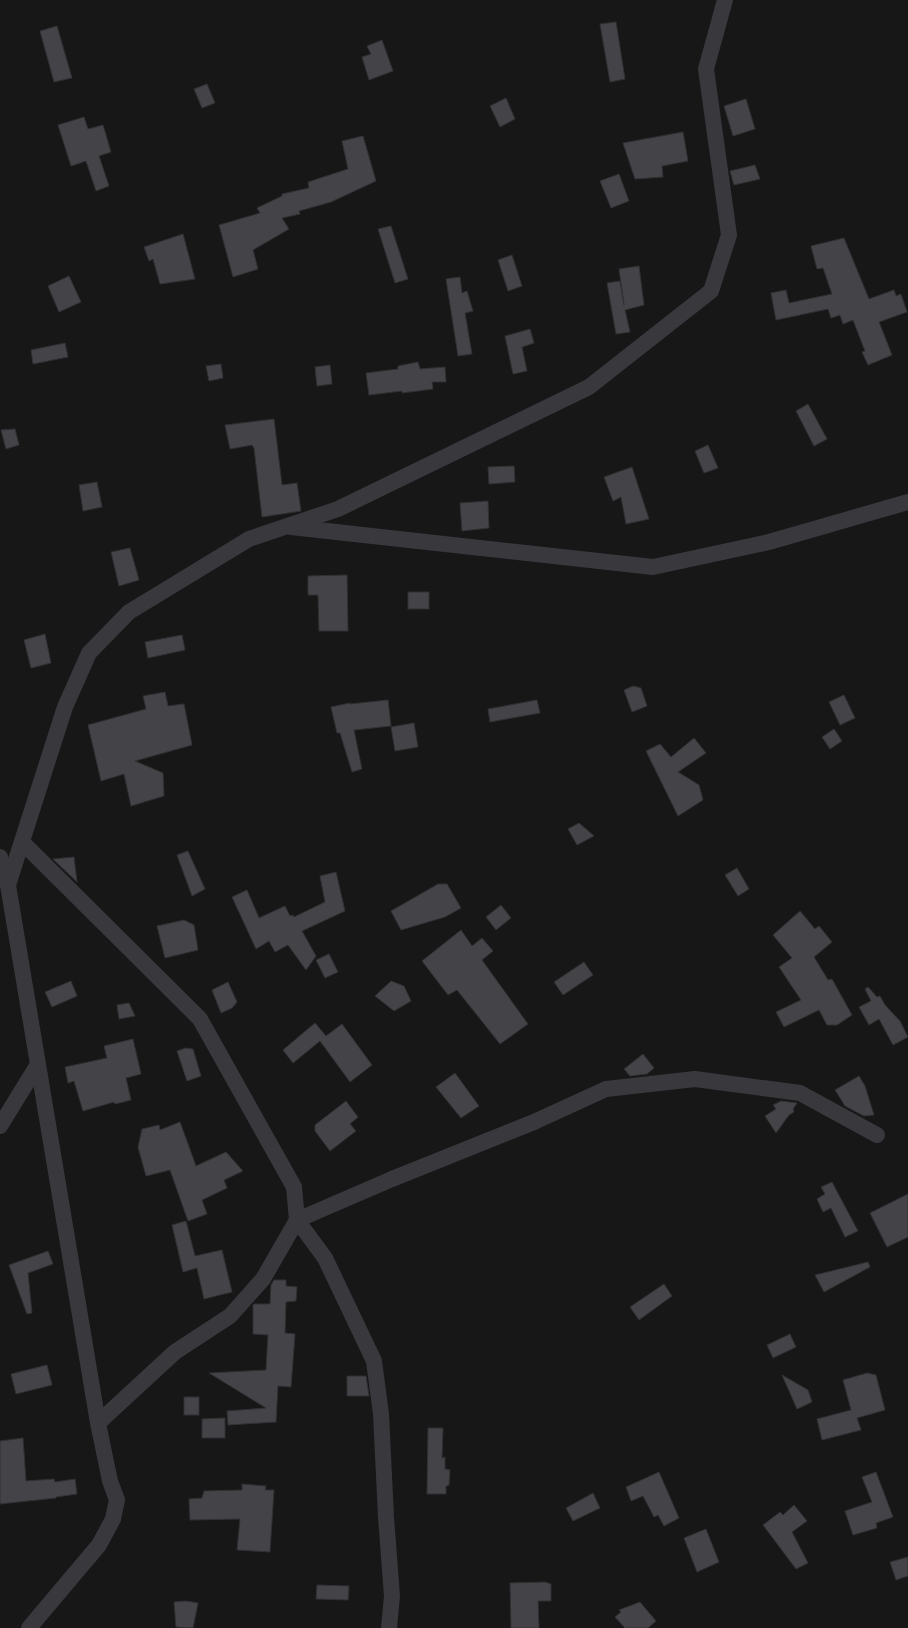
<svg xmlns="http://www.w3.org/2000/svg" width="908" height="1628" viewBox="0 0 908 1628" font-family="Ubuntu,sans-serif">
	<rect width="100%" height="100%" fill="#171718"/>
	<g fill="#444448" stroke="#313134">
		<path d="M 616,22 L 625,79 L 610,82 L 600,24 Z"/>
		<path d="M 57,26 L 72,78 L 54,82 L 40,31 Z"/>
		<path d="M 382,40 L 393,71 L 369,80 L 362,57 L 371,54 L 367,46 Z"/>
		<path d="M 207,84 L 215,103 L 202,108 L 194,89 Z"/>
		<path d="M 506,98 L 515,119 L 500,127 L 490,106 Z"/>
		<path d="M 746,99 L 755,129 L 733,136 L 724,106 Z"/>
		<path d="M 84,117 L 88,129 L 103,125 L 111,152 L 99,156 L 109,186 L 96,191 L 86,161 L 71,166 L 58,125 Z"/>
		<path d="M 683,132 L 688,161 L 662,166 L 663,177 L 635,179 L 623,143 Z"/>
		<path d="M 363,136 L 376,181 L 331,202 L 299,211 L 300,214 L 282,218 L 289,229 L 253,250 L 258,269 L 233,277 L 219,225 L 260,213 L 257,208 L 282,196 L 282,194 L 309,188 L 308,182 L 348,169 L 342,141 Z"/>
		<path d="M 755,165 L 760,179 L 734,185 L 730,171 Z"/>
		<path d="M 619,174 L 629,201 L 611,208 L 600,181 Z"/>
		<path d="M 391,226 L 408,279 L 395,283 L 378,229 Z"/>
		<path d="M 183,234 L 195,279 L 160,284 L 153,259 L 149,261 L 144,247 Z"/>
		<path d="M 844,238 L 869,299 L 894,290 L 896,296 L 901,294 L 907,312 L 879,322 L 892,355 L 868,365 L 862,352 L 865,351 L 853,320 L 843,324 L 840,315 L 831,318 L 828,309 L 776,320 L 771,293 L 786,290 L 789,303 L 832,294 L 823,268 L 817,269 L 811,246 Z"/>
		<path d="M 512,255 L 522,286 L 508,291 L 498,260 Z"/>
		<path d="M 639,266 L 644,305 L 625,310 L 630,332 L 616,334 L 607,283 L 620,281 L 624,305 L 619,269 Z"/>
		<path d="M 69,276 L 81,302 L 59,312 L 48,286 Z"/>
		<path d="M 460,277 L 462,293 L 467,291 L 473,311 L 465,313 L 472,354 L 458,356 L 446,279 Z"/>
		<path d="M 530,329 L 534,343 L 522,347 L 527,371 L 513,374 L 505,336 Z"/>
		<path d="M 65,343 L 68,357 L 33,364 L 31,350 Z"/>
		<path d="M 418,362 L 420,369 L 445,367 L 446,382 L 432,382 L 433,389 L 402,393 L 402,391 L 369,395 L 366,373 L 398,369 L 398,366 Z"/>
		<path d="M 221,364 L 223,378 L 209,381 L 206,366 Z"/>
		<path d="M 330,365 L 332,384 L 317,386 L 315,367 Z"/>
		<path d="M 808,404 L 827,439 L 814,446 L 796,411 Z"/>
		<path d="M 274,419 L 282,485 L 297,483 L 301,511 L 262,517 L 254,448 L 252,445 L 230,449 L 225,425 Z"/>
		<path d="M 15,429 L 19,445 L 6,449 L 1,430 Z"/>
		<path d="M 708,445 L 718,468 L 704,473 L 695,451 Z"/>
		<path d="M 514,466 L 515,482 L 489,484 L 488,467 Z"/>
		<path d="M 632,467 L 649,519 L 626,524 L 621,497 L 613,501 L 604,477 Z"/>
		<path d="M 97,482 L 102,507 L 83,511 L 79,485 Z"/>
		<path d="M 488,501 L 489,528 L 462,531 L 460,503 Z"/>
		<path d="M 130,548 L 139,580 L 119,586 L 111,552 Z"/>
		<path d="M 347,575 L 348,631 L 319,631 L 318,595 L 308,595 L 308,576 Z"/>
		<rect x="408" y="592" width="21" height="17"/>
		<path d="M 45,634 L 51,663 L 31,668 L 24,640 Z"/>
		<path d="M 182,635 L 185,650 L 148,658 L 145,642 Z"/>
		<path d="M 633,686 L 641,688 L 647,706 L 632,712 L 624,690 Z"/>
		<path d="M 165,692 L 168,706 L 184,704 L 192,745 L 135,761 L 163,773 L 164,796 L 131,806 L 124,774 L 101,781 L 88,725 L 146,709 L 143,696 Z"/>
		<path d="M 844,695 L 855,718 L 840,725 L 829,702 Z"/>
		<path d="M 388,700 L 391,726 L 354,730 L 362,769 L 352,772 L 340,733 L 337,733 L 331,707 L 350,703 L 350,704 Z"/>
		<path d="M 537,700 L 540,713 L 490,722 L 488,709 Z"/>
		<path d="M 414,723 L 418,747 L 395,751 L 391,727 Z"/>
		<path d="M 834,729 L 842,741 L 830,749 L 822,737 Z"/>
		<path d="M 694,738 L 706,753 L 678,772 L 699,785 L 703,800 L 678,816 L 646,751 L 660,744 L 671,757 Z"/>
		<path d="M 579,823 L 594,836 L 577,845 L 568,829 Z"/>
		<path d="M 188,851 L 205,889 L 192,896 L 177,855 Z"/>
		<path d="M 74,857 L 77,882 L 53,859 Z"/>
		<path d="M 737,868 L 749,889 L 738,896 L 725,875 Z"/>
		<path d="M 336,872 L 345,911 L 302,931 L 316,956 L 306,970 L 288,945 L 275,952 L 269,941 L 256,949 L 232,897 L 247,890 L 259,918 L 285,906 L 290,916 L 293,915 L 294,917 L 325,902 L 320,876 Z"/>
		<path d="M 438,884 L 447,884 L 461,908 L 445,917 L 401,930 L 391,911 Z"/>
		<path d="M 501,905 L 511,918 L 496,930 L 486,917 Z"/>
		<path d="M 800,911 L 815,929 L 819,926 L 832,942 L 814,957 L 828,980 L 832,979 L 852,1015 L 837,1025 L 827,1025 L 819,1010 L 784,1027 L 776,1012 L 801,1000 L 779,967 L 792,958 L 773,935 Z"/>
		<path d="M 184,920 L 194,925 L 198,950 L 165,958 L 157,926 Z"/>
		<path d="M 461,930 L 472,946 L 482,938 L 493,951 L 482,960 L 528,1024 L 500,1044 L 457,990 L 448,995 L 422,961 Z"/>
		<path d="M 329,954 L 338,972 L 325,978 L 316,960 Z"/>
		<path d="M 584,962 L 593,975 L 563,995 L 554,982 Z"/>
		<path d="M 71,981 L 77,996 L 52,1007 L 45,992 Z"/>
		<path d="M 391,981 L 404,986 L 411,1001 L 394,1011 L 375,996 Z"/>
		<path d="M 228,982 L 237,1002 L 232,1008 L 221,1013 L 212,990 Z"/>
		<path d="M 868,987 L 877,997 L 880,996 L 885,1005 L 900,1021 L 908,1037 L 893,1045 L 879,1019 L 869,1025 L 859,1007 L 871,1001 L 865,989 Z"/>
		<path d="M 129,1003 L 135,1016 L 119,1019 L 117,1005 Z"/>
		<path d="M 315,1023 L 326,1036 L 342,1024 L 372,1065 L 350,1082 L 320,1041 L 293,1063 L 283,1050 Z"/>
		<path d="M 133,1039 L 141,1074 L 126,1078 L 131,1100 L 115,1104 L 114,1102 L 83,1111 L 74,1081 L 68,1083 L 65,1067 L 107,1058 L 104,1046 Z"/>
		<path d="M 186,1048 L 193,1049 L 201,1076 L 187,1081 L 177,1051 Z"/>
		<path d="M 643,1054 L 654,1068 L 647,1074 L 630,1076 L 624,1069 Z"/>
		<path d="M 455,1073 L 479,1106 L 461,1118 L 436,1087 Z"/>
		<path d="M 859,1076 L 865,1086 L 874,1115 L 864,1116 L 845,1106 L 835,1090 Z"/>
		<path d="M 346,1101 L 358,1117 L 350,1124 L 356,1131 L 330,1151 L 315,1131 L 315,1125 Z"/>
		<path d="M 781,1101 L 797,1103 L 793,1109 L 794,1112 L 789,1115 L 776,1133 L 765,1116 L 776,1109 L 773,1105 Z"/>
		<path d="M 180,1122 L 196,1166 L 226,1152 L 243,1171 L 224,1180 L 227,1188 L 202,1200 L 207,1214 L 188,1221 L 170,1170 L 146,1176 L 138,1147 L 142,1129 L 159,1125 L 160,1130 Z"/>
		<path d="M 832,1182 L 858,1231 L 845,1237 L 831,1208 L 823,1212 L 817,1199 L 825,1194 L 821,1187 Z"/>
		<path d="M 908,1194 L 908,1237 L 887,1247 L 870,1213 Z"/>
		<path d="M 186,1221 L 195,1256 L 222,1250 L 232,1292 L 204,1299 L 197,1268 L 183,1272 L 172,1225 Z"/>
		<path d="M 48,1251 L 53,1264 L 28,1273 L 32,1313 L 27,1314 L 9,1265 Z"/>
		<path d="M 868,1262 L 870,1267 L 824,1292 L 815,1275 Z"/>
		<path d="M 274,1280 L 286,1280 L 286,1286 L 297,1287 L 296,1301 L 286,1302 L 285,1333 L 295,1334 L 291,1387 L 278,1386 L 276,1422 L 228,1425 L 227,1411 L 266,1408 L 209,1373 L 266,1370 L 268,1335 L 253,1334 L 253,1305 L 254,1304 L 270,1304 L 271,1285 Z"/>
		<path d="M 664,1284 L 672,1296 L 639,1320 L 630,1307 Z"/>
		<path d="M 790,1334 L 796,1347 L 773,1358 L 767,1345 Z"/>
		<path d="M 47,1365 L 52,1385 L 16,1394 L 11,1374 Z"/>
		<path d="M 867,1373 L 876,1375 L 885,1410 L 857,1418 L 861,1430 L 822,1440 L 817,1419 L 851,1410 L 843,1380 Z"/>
		<path d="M 782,1375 L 808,1390 L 812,1402 L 797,1409 Z"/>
		<path d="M 347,1376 L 366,1376 L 369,1396 L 347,1396 Z"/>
		<rect x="184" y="1397" width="15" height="18"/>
		<path d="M 225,1418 L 225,1438 L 202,1438 L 202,1419 Z"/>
		<path d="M 428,1428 L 443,1428 L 442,1458 L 445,1457 L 445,1469 L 450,1470 L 449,1485 L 446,1486 L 446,1494 L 427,1494 Z"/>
		<path d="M 23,1438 L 26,1481 L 54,1479 L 55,1482 L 75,1479 L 77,1494 L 56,1497 L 56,1498 L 0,1504 L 0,1441 Z"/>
		<path d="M 659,1472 L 679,1518 L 664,1526 L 658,1515 L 654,1517 L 643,1496 L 631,1501 L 626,1487 Z"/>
		<path d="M 876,1472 L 893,1517 L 876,1523 L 877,1528 L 853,1535 L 845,1511 L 872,1502 L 862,1477 Z"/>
		<path d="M 242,1484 L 266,1486 L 265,1490 L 274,1490 L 270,1552 L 237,1550 L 240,1519 L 190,1520 L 189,1499 L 202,1498 L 204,1491 L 242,1490 Z"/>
		<path d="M 593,1493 L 600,1508 L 573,1521 L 566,1508 Z"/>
		<path d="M 794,1505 L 807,1521 L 792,1532 L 808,1563 L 796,1569 L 763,1525 L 780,1512 L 783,1515 Z"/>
		<path d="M 706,1529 L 719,1562 L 697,1572 L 684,1538 Z"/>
		<path d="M 908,1557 L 908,1576 L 896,1580 L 890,1562 Z"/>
		<path d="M 545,1582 L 551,1584 L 551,1601 L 538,1601 L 539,1628 L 511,1628 L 510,1583 Z"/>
		<path d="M 317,1585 L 349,1586 L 348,1600 L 316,1599 Z"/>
		<path d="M 186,1601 L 198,1603 L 193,1628 L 176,1627 L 174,1602 Z"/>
		<path d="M 640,1602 L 656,1621 L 648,1628 L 625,1628 L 615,1617 L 621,1612 L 619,1610 Z"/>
	</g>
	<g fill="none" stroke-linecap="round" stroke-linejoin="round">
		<g stroke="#38383d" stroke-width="16">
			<path d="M 291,527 L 653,567 L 769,542 L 908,502"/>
			<path d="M 22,842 L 200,1019 L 294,1187 L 297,1220 L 263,1279 L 230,1316 L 175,1352 L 98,1423"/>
			<path d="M 0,857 L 8,885 L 98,1423 L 110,1481 L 117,1500 L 113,1519 L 99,1545 L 29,1628"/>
			<path d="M 8,885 L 65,707 L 89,653 L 129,612 L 249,539 L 338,509 L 589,387 L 711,291 L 729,235 L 706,69 L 725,0"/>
			<path d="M 0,1126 L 37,1066"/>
			<path d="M 389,1628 L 392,1596 L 386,1517 L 381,1414 L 374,1361 L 325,1258 L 297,1220 L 392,1179 L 534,1122 L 606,1089 L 695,1079 L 800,1093 L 877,1135"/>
		</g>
	</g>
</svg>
